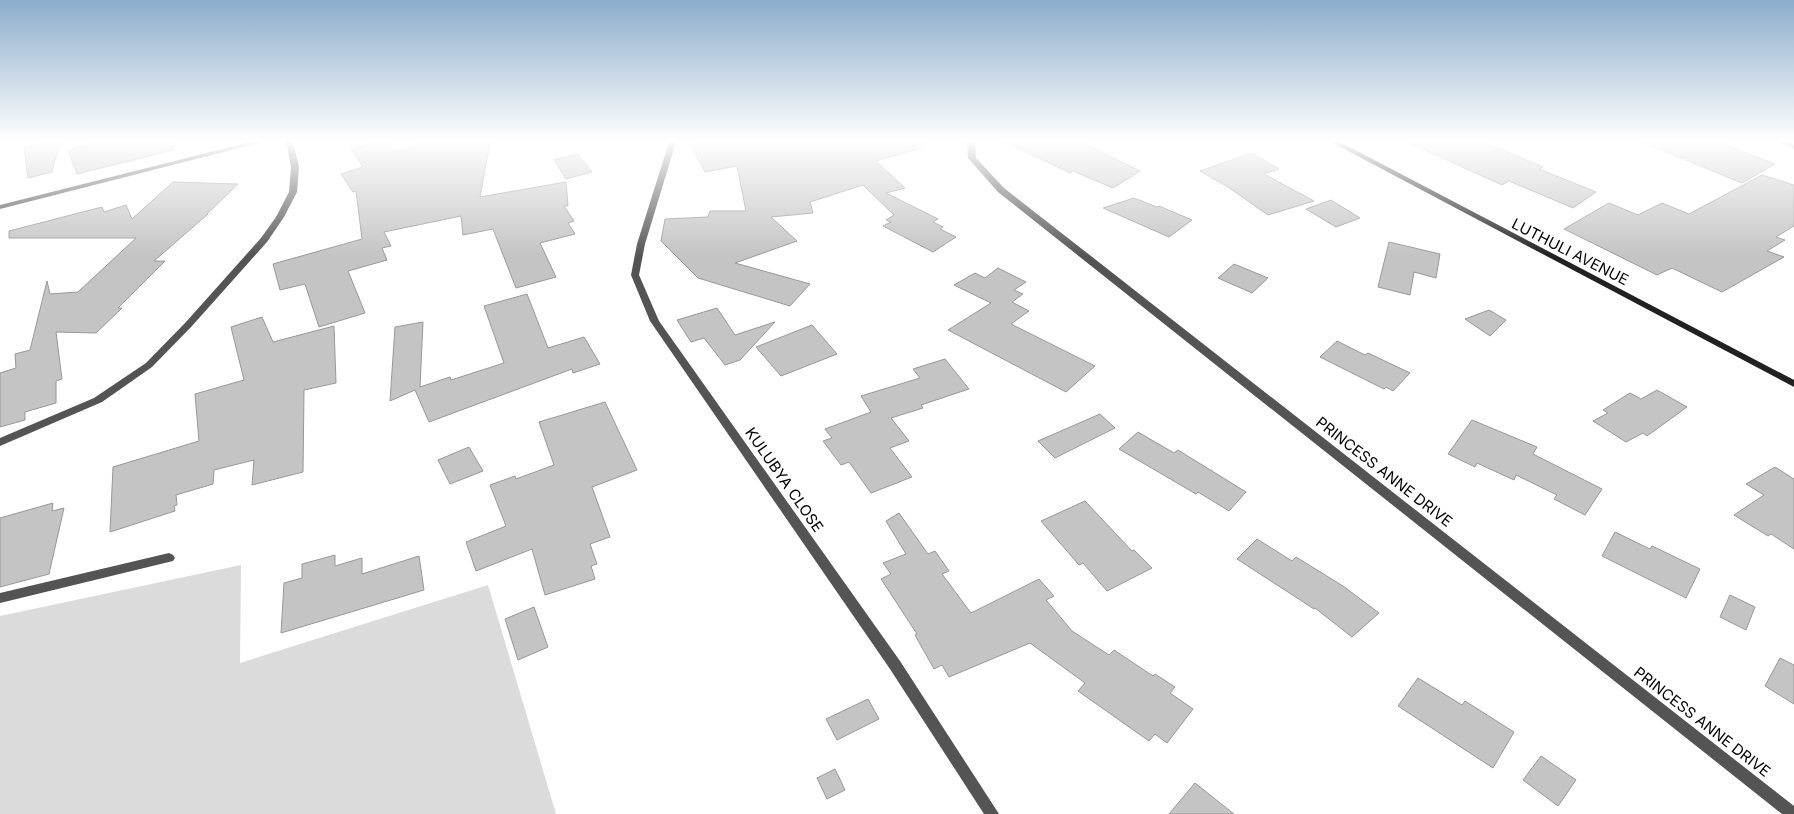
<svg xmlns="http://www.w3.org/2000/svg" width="1794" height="814" viewBox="0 0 1794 814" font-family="Inter,sans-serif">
	<rect width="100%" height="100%" fill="#fff"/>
	<path fill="#dbdbdb" d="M 241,565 L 240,663 L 488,585 L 556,814 L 0,814 L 0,616 Z"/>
	<g fill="#c4c4c4" stroke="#989898">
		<path d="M 51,142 L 60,142 L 52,172 L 28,178 L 24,147 Z"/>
		<path d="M 100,142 L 173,142 L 174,150 L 77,174 L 68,150 Z"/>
		<path d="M 377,142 L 389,142 L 394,151 L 427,142 L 490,142 L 480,197 L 566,182 L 568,206 L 564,206 L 574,221 L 568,223 L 575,234 L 540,243 L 556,277 L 516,288 L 493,229 L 463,235 L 461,216 L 384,232 L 391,246 L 382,248 L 387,260 L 348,271 L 365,313 L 319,327 L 305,284 L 280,290 L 273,264 L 362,239 L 356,191 L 353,192 L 341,174 L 363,167 L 351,149 Z"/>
		<path d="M 705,142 L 921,142 L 922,148 L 876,161 L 905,188 L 886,193 L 938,219 L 933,222 L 943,227 L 940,229 L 956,237 L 933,252 L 883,226 L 891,222 L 886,220 L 894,215 L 863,185 L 810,202 L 813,213 L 771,217 L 797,241 L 735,263 L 810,284 L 790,306 L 698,278 L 661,241 L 665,219 L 708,217 L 710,211 L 746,211 L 737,166 L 705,172 L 691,145 Z"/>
		<path d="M 1005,142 L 1081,142 L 1140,171 L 1113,188 L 1073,171 L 1070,173 Z"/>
		<path d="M 1407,142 L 1484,142 L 1543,167 L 1539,169 L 1596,192 L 1573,208 L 1509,181 L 1502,185 Z"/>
		<path d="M 1642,142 L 1719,142 L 1775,164 L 1742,183 Z"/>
		<path d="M 1252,153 L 1279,169 L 1264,174 L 1314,201 L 1268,215 L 1228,187 L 1200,171 Z"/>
		<path d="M 578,154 L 592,172 L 566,179 L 554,160 Z"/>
		<path d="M 1762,175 L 1794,185 L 1794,226 L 1776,237 L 1785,240 L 1767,251 L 1784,257 L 1722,292 L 1672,268 L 1657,275 L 1564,229 L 1609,203 L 1638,215 L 1662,203 L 1689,214 Z"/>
		<path d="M 173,182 L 238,184 L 207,214 L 208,214 L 154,261 L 165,261 L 118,308 L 122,308 L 96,333 L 56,332 L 62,379 L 56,381 L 56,403 L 25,412 L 25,420 L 0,427 L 0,373 L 16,368 L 15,354 L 30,350 L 47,281 L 50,294 L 78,292 L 136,238 L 9,238 L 9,231 L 102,207 L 104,212 L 126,205 L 132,219 Z"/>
		<path d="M 1134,198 L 1157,207 L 1159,206 L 1192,220 L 1169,237 L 1103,208 Z"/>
		<path d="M 1331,200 L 1360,218 L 1336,227 L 1306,209 Z"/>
		<path d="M 1389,242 L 1440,254 L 1436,278 L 1414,272 L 1410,295 L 1378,287 Z"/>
		<path d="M 1234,264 L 1268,278 L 1252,293 L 1218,278 Z"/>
		<path d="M 998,268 L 1026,282 L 1014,290 L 1023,294 L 1012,302 L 1029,311 L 1011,324 L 1095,366 L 1066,392 L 948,330 L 991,303 L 954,285 L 975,273 L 985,278 Z"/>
		<path d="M 527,294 L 548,348 L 584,337 L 600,364 L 573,373 L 572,369 L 429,422 L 415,390 L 390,401 L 395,327 L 423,322 L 420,387 L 450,377 L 451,380 L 504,363 L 484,306 Z"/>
		<path d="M 717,308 L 735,335 L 775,322 L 740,360 L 725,365 L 704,338 L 691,342 L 677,320 Z"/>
		<path d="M 1489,310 L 1506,320 L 1490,336 L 1465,319 Z"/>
		<path d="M 262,317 L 273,342 L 334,326 L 336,383 L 304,390 L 303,472 L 252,485 L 254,460 L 214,470 L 213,484 L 176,495 L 177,505 L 174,506 L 175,511 L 110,532 L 113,467 L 199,441 L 195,394 L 244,380 L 231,327 Z"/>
		<path d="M 812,325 L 837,354 L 781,376 L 756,347 Z"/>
		<path d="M 1337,341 L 1365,355 L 1368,353 L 1410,373 L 1393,391 L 1386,387 L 1384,389 L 1320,357 Z"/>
		<path d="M 945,359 L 969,389 L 921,405 L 923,408 L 891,418 L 909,441 L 890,448 L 912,477 L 871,493 L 849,462 L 841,465 L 823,441 L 832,438 L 825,429 L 871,412 L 861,396 L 920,378 L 913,369 Z"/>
		<path d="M 1657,390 L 1687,407 L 1647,436 L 1643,433 L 1626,442 L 1593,421 L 1608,413 L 1603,410 L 1630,393 L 1641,399 Z"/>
		<path d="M 605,402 L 637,470 L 592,487 L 610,537 L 590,544 L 597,564 L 591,566 L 595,579 L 545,595 L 532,549 L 476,571 L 466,542 L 506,526 L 490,485 L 515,476 L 516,479 L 554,465 L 539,422 Z"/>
		<path d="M 1100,414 L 1115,428 L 1055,458 L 1038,441 Z"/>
		<path d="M 1472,420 L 1537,447 L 1533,454 L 1602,489 L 1585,515 L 1554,499 L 1557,495 L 1516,475 L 1514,480 L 1477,463 L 1475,467 L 1448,454 Z"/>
		<path d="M 1138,432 L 1174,453 L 1178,450 L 1246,492 L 1229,511 L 1198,492 L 1196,494 L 1119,449 Z"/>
		<path d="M 469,447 L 483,471 L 450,484 L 438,460 Z"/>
		<path d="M 1775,467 L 1794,479 L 1794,549 L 1771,534 L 1768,536 L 1734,515 L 1764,495 L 1746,484 Z"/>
		<path d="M 1085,501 L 1132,551 L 1134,550 L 1152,568 L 1107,591 L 1083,563 L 1079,565 L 1041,521 Z"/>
		<path d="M 53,503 L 52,511 L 64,508 L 49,574 L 0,587 L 0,518 Z"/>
		<path d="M 899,513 L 928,554 L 935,551 L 949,571 L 942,574 L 971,613 L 1039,579 L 1054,596 L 1046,600 L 1072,631 L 1109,655 L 1114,650 L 1153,676 L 1155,674 L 1175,687 L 1170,693 L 1193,709 L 1167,743 L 1155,734 L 1149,741 L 1078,691 L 1085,683 L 1030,643 L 949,677 L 942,665 L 934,669 L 915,635 L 917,634 L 881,579 L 891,574 L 883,563 L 906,554 L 886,521 Z"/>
		<path d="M 1615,532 L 1650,549 L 1652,546 L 1700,569 L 1686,598 L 1602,556 Z"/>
		<path d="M 1257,539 L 1292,561 L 1296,557 L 1343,586 L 1379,613 L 1352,637 L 1315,608 L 1314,609 L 1237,559 Z"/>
		<path d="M 335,555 L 335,566 L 362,558 L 362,574 L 419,556 L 424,590 L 281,633 L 284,583 L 302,578 L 302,564 Z"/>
		<path d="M 1730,595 L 1755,607 L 1746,630 L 1720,617 Z"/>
		<path d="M 534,607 L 548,647 L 518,660 L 505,619 Z"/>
		<path d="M 1780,658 L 1794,665 L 1794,704 L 1765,686 Z"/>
		<path d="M 1418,678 L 1462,705 L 1465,701 L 1514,732 L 1493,768 L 1398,706 Z"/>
		<path d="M 868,699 L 879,719 L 837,740 L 826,719 Z"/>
		<path d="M 1541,756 L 1576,780 L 1558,806 L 1523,780 Z"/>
		<path d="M 835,769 L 845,790 L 827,799 L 817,778 Z"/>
		<path d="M 1195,783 L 1234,814 L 1169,814 Z"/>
	</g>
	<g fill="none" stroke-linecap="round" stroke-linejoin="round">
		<g fill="#545454" fill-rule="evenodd">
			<path d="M 250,142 L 263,142 L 0,209 L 0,205 Z"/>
			<path d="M 286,142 L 293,142 L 299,167 L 297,192 L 284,217 L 267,242 L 192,326 L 152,367 L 102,402 L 0,446 L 0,438 L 94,398 L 146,363 L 186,322 L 261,238 L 276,217 L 289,192 L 291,167 Z"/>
			<path d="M 669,142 L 676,142 L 645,244 L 639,275 L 659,321 L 900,661 L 999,814 L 984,814 L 890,669 L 650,321 L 631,275 L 637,244 Z"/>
			<path d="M 967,142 L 975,142 L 976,158 L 1004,188 L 1794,806 L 1794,814 L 1782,814 L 998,192 L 968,158 Z"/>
			<path d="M 1778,142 L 1789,142 L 1794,145 L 1794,149 Z"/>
			<path d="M 169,553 L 173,555 L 175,558 L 173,561 L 0,603 L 0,593 Z"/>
		</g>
		<path fill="#212121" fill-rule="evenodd" d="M 1331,142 L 1340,142 L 1794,380 L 1794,387 Z"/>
	</g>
	<linearGradient id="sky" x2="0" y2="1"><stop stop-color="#8cadcc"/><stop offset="0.55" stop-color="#fff"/><stop offset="1" stop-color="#fff" stop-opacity="0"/></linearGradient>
	<rect width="1794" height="256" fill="url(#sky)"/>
	<g text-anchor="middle" stroke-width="4.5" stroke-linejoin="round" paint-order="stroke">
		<g font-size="15" fill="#000" stroke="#fff">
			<text transform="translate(1570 252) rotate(27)" y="5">LUTHULI AVENUE</text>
			<text transform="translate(1384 472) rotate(38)" y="5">PRINCESS ANNE DRIVE</text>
			<text transform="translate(784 480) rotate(55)" y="5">KULUBYA CLOSE</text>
			<text transform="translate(1702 722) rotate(38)" y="5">PRINCESS ANNE DRIVE</text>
		</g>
	</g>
</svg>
